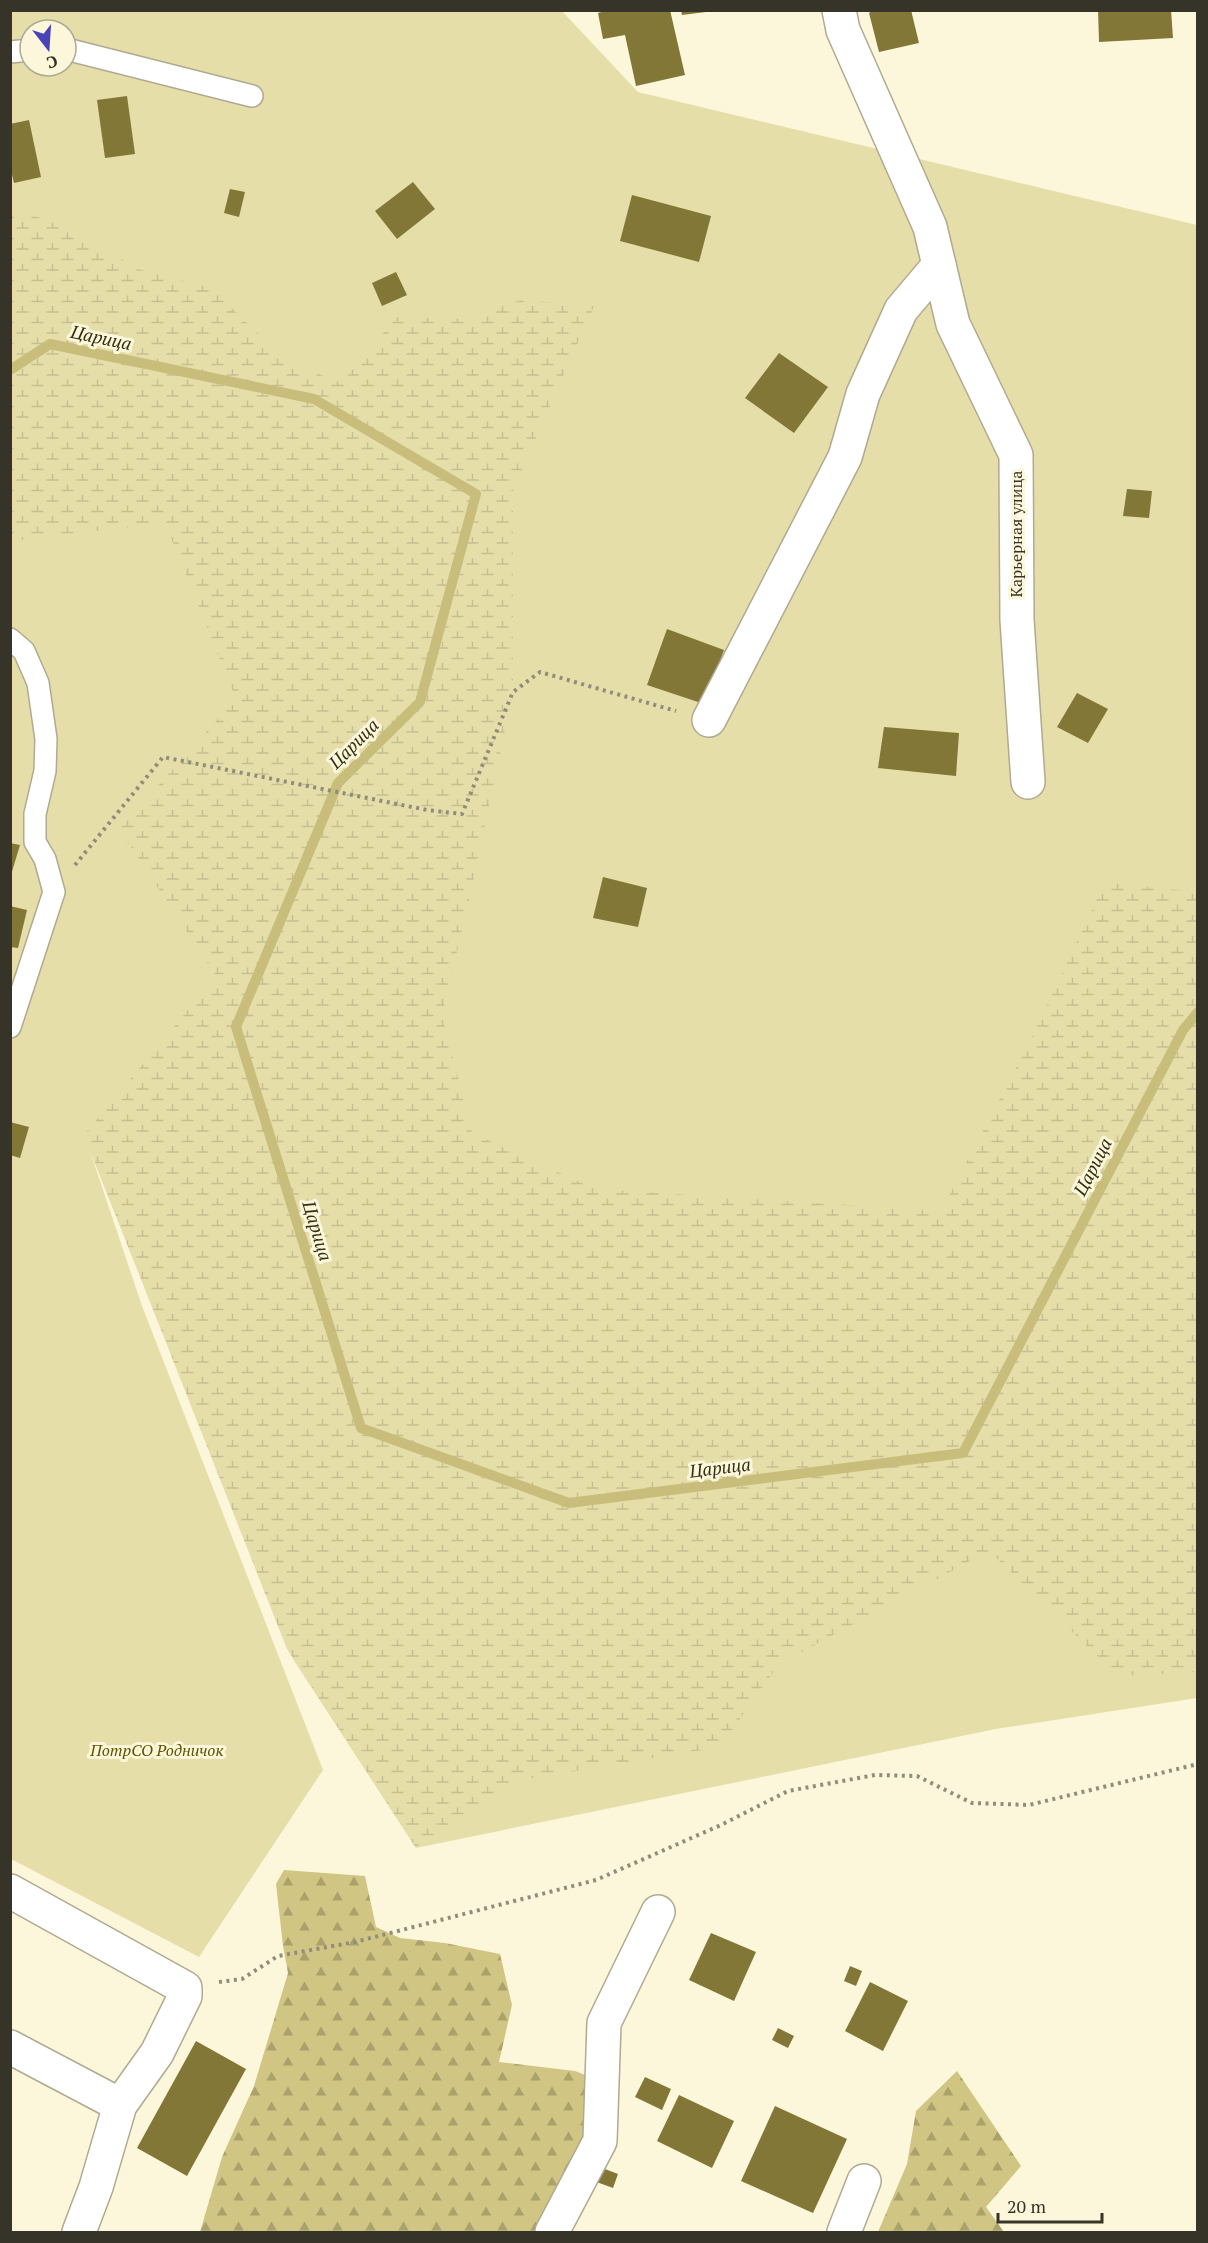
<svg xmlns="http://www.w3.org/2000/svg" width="1208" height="2243" viewBox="0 0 1208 2243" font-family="'PT Serif',serif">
	<defs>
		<pattern id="forest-firs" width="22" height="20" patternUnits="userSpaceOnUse" patternTransform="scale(1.5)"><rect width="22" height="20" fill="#d0c583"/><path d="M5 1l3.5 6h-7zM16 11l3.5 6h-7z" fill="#aaa16b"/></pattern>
		<pattern id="wetland-marsh" width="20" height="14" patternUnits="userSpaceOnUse" patternTransform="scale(1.5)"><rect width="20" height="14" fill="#e6dea9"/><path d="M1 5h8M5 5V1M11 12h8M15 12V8" fill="none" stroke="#c6bf91"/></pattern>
	</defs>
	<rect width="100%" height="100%" fill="#fcf7db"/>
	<path fill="#e6dea9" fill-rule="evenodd" d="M 10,11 L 562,11 L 638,92 L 1197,225 L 1197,1698 L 996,1729 L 416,1848 L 293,1659 L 90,1151 L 142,1306 L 323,1770 L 199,1957 L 11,1859 ZM 30,30 L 66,30 L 66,66 L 30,66 Z"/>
	<g fill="url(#forest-firs)">
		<path d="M 284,1870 L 365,1876 L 376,1927 L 400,1938 L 445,1943 L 500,1954 L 512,2005 L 499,2062 L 575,2071 L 603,2082 L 552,2232 L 200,2232 L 222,2157 L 254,2086 L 288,1973 L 283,1946 L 276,1884 Z"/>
		<path d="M 957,2071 L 1021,2166 L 986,2207 L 1004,2232 L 878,2232 L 907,2164 L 916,2111 Z"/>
	</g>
	<path fill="url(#wetland-marsh)" d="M 11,207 L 69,229 L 141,270 L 211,288 L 285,360 L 341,383 L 397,317 L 466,319 L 521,300 L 594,306 L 513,490 L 513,692 L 468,905 L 442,1015 L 472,1133 L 595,1189 L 941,1211 L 1032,1037 L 1105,882 L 1197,892 L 1197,1672 L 1118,1676 L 989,1551 L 779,1664 L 720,1747 L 527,1779 L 416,1848 L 287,1649 L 84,1135 L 216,976 L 119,829 L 236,699 L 165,523 L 11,541 Z"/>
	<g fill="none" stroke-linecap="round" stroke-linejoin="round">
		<path stroke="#c9bd7c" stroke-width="10" d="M 10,370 L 50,344 L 314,399 L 476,494 L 420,702 L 338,783 L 236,1027 L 361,1428 L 569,1503 L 963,1453 L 1183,1030 L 1198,1012"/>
	</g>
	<g fill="#827737">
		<path d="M 609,10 L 670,10 L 685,75 L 636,86 L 625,35 L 603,39 L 598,13 Z"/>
		<path d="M 681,10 L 706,10 L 706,12 L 682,15 Z"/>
		<path d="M 874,10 L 911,10 L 919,43 L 879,52 L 869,13 Z"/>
		<path d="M 1098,10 L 1171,10 L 1173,38 L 1099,42 Z"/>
		<path d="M 127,96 L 135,154 L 105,158 L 97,100 Z"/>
		<path d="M 29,120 L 41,177 L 14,183 L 10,166 L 10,124 Z"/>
		<path d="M 413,182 L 435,209 L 397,239 L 375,211 Z"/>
		<path d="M 230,189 L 245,192 L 239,217 L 224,213 Z"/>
		<path d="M 632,195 L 711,216 L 699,262 L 620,241 Z"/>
		<path d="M 396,272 L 407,295 L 382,306 L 372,283 Z"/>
		<path d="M 779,353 L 828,387 L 794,433 L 745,398 Z"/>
		<path d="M 1127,489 L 1152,491 L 1149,518 L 1123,516 Z"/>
		<path d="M 667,629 L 724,650 L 704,704 L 647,685 Z"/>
		<path d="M 1077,693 L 1108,709 L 1088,743 L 1057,727 Z"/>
		<path d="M 884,727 L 959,733 L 956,776 L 878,768 Z"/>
		<path d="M 10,843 L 20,845 L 11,875 L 10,875 Z"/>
		<path d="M 603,877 L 647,888 L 638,927 L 593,918 Z"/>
		<path d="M 10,906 L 27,910 L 18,948 L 10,947 Z"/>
		<path d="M 10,1122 L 29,1127 L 20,1158 L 10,1155 Z"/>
		<path d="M 711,1933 L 756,1952 L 734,2001 L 689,1980 Z"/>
		<path d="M 850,1966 L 862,1971 L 856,1986 L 844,1981 Z"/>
		<path d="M 870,1982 L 908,2001 L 883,2051 L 845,2031 Z"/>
		<path d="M 778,2028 L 794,2036 L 788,2048 L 772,2040 Z"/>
		<path d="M 196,2041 L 246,2069 L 187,2176 L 137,2148 Z"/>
		<path d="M 645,2077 L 671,2089 L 662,2110 L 635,2097 Z"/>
		<path d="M 679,2095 L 734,2121 L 712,2168 L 657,2141 Z"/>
		<path d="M 775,2106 L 847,2139 L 813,2213 L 741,2181 Z"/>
		<path d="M 597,2166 L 618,2174 L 613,2188 L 591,2180 Z"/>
	</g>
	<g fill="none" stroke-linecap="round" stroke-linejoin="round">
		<g stroke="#afaa90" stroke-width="24">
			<g id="lane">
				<path d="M 66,49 L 252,96"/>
				<path d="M 10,52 L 30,50"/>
				<path d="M 10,639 L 24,651 L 38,683 L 46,739 L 45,771 L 35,814 L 35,842 L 45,859 L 54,892 L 10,1027"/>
			</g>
		</g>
		<g stroke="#afaa90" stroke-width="36">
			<g id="street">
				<path d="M 839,10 L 843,30 L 930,227 L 953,324 L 1016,455 L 1017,620 L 1028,782"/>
				<path d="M 709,720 L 845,457 L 863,394 L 901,310 L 939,265"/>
				<path d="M 10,1891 L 185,1988 L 185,1996 L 157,2053 L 120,2105 L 96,2187 L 79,2232"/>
				<path d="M 10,2047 L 120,2105"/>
				<path d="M 552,2232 L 600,2141 L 604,2023 L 658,1912"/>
				<path d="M 844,2232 L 864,2181"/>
			</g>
		</g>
		<g stroke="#918d7a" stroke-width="4" stroke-dasharray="3 4.5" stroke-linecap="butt">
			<path d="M 75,865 L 163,757 L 427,810 L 462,814 L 513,692 L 540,672 L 676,711"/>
			<path d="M 219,1982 L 242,1979 L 278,1956 L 355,1942 L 596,1880 L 721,1825 L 788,1791 L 875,1775 L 917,1776 L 972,1803 L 1029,1805 L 1198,1764"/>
		</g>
		<use href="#lane" stroke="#fff" stroke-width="21"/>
		<use href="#street" stroke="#fff" stroke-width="33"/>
	</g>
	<g text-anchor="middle" stroke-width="6" stroke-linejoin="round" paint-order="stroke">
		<g font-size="16" fill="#363429" stroke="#fcf7db">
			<text transform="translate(1016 534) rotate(-90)" y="6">Карьерная улица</text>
		</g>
		<g font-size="16" font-style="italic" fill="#5f5300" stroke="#fcf7db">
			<text x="157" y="1756">ПотрСО Родничок</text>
		</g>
		<g font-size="18" font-style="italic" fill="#342f12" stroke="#fcf7db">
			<text transform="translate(101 338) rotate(12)" y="6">Царица</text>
			<text transform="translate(354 744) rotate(-45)" y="6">Царица</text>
			<text transform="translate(1093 1167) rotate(-63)" y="6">Царица</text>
			<text transform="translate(317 1231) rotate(73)" y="6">Царица</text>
			<text transform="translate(720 1468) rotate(-7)" y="6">Царица</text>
		</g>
	</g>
	<rect width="1208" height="2243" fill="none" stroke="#363429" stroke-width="24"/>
	<g transform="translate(48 48) rotate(163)"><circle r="28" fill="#fcf7db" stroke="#ada994" stroke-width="1.5"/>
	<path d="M0-4.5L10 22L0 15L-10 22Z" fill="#4a42b8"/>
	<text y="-9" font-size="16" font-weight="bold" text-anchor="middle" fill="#363429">С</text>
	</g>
	<path d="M998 2213v9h104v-9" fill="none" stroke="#363429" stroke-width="3"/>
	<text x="1007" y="2213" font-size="18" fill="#363429" stroke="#fcf7db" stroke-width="4.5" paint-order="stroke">20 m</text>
</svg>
